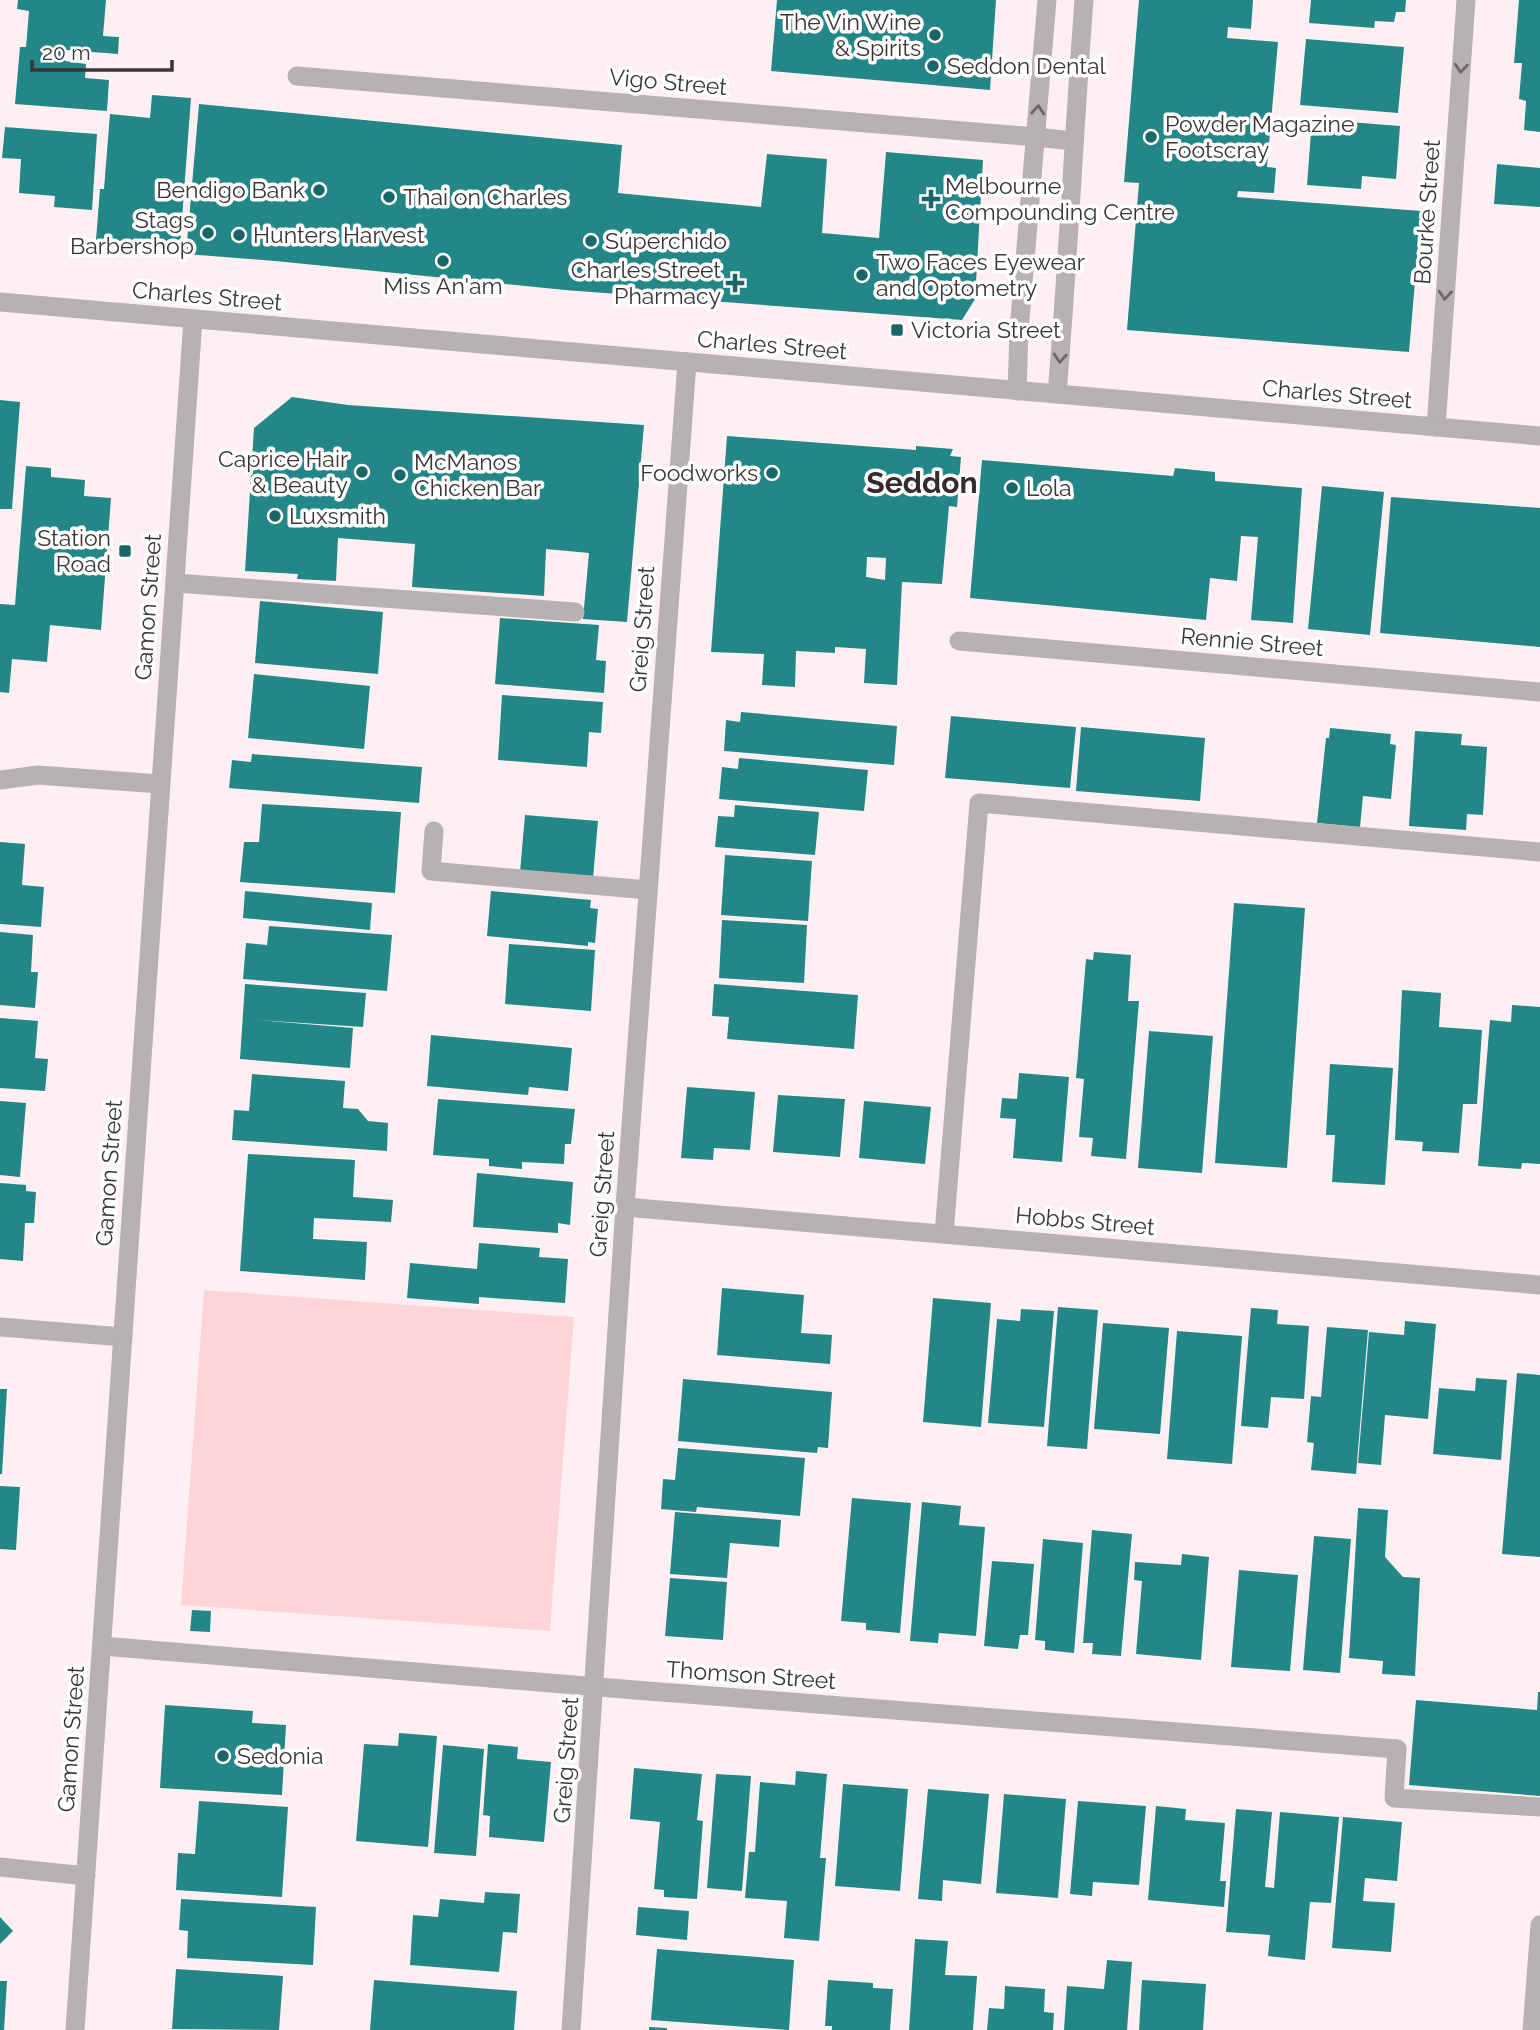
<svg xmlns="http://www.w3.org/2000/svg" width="1540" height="2030" viewBox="0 0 1540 2030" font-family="Raleway,sans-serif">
	<rect width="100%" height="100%" fill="#fef0f2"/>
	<path fill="#fed4d8" d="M 204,1290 L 574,1317 L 550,1631 L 181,1605 Z"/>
	<g fill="#238687" fill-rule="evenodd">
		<path d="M 18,0 L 106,0 L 103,36 L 119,37 L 118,54 L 66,50 L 65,61 L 86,64 L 85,78 L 109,80 L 107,111 L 15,104 L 20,47 L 26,47 L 29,11 L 17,9 Z"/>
		<path d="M 777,0 L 996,0 L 990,90 L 771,71 Z"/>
		<path d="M 1139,0 L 1253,0 L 1251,29 L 1228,27 L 1227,38 L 1278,42 L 1267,167 L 1276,168 L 1274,193 L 1238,191 L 1237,197 L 1421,211 L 1409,352 L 1127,330 L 1139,183 L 1124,182 Z"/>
		<path d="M 1311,0 L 1406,0 L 1405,12 L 1396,12 L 1394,22 L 1375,21 L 1374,28 L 1309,23 Z"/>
		<path d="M 1519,0 L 1540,0 L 1540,132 L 1524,130 L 1526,101 L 1519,99 L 1522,63 L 1514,63 Z"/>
		<path d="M 1306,39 L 1404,47 L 1398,113 L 1300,105 Z"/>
		<path d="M 152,95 L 191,98 L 180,246 L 96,240 L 100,189 L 104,189 L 110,114 L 150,118 Z"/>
		<path d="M 199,104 L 622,145 L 618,193 L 761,207 L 767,154 L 827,159 L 822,233 L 879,238 L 886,152 L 983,160 L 975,299 L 962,320 L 565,290 L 275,261 L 186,254 Z"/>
		<path d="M 1312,119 L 1400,126 L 1396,179 L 1362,176 L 1361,189 L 1307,185 Z"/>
		<path d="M 5,127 L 97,134 L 92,210 L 54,207 L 55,196 L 19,193 L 21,159 L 2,158 Z"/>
		<path d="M 1497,164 L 1540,168 L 1540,207 L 1494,204 Z"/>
		<path d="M 292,397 L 348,405 L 644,425 L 627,622 L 583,619 L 589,553 L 546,549 L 544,596 L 412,587 L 415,544 L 338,538 L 336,581 L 297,579 L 298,574 L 245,571 L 254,428 Z"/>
		<path d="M 0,400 L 20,402 L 12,509 L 0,509 Z"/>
		<path d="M 727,436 L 916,450 L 916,446 L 953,449 L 950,456 L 961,457 L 957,507 L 949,506 L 942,584 L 902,582 L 897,685 L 864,683 L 866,649 L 835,647 L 835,653 L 796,651 L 795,687 L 762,685 L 764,654 L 711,652 ZM 867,557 L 886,558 L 885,580 L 866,577 Z"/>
		<path d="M 982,460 L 1173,476 L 1175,468 L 1215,472 L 1215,481 L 1302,488 L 1293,623 L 1251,620 L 1258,537 L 1241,536 L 1237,581 L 1210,578 L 1206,620 L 970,598 Z"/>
		<path d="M 26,466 L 51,468 L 51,477 L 85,480 L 84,496 L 111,498 L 101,630 L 50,625 L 47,662 L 12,659 L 9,693 L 0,692 L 0,604 L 15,605 Z"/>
		<path d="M 1322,486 L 1384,492 L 1370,635 L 1308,629 Z"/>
		<path d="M 1391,497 L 1540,508 L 1540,647 L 1380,633 Z"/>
		<path d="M 260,601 L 383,612 L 378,674 L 255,663 Z"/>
		<path d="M 500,618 L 599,625 L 596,660 L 606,661 L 604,693 L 495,684 Z"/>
		<path d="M 254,674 L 370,686 L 364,749 L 248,738 Z"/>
		<path d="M 502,695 L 603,702 L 601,733 L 589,732 L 587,767 L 498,760 Z"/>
		<path d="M 741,712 L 897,726 L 894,765 L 724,751 L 726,720 L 740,722 Z"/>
		<path d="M 951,716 L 1076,727 L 1070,788 L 945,778 Z"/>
		<path d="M 1081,727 L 1205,738 L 1200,801 L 1076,791 Z"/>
		<path d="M 1330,728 L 1391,734 L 1390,744 L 1396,745 L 1391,799 L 1363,796 L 1360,827 L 1317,823 L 1326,738 L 1329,738 Z"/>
		<path d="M 1415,731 L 1462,734 L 1461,745 L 1487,747 L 1483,815 L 1467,814 L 1466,830 L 1409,826 Z"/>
		<path d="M 252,754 L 422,767 L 419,803 L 229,788 L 232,760 L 251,762 Z"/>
		<path d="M 739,758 L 868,770 L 864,811 L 719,799 L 722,767 L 738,769 Z"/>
		<path d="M 262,804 L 401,812 L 395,893 L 240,882 L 244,842 L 259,842 Z"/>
		<path d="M 735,805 L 819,812 L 815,855 L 715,847 L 718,816 L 734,817 Z"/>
		<path d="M 525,815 L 598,821 L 593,878 L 520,872 Z"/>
		<path d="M 0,842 L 25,844 L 22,885 L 44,887 L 41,927 L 0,924 Z"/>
		<path d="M 725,855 L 812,861 L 808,921 L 721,915 Z"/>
		<path d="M 245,891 L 372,903 L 370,930 L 243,918 Z"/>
		<path d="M 491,891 L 591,900 L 590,908 L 598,909 L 595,943 L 588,942 L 588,946 L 487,936 Z"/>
		<path d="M 1234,903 L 1305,908 L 1287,1168 L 1215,1163 Z"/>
		<path d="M 722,920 L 807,925 L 804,983 L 719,978 Z"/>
		<path d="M 269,926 L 392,935 L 387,991 L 243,979 L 246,943 L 267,945 Z"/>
		<path d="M 0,932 L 33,935 L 31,972 L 38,972 L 35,1008 L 0,1005 Z"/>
		<path d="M 509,944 L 595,950 L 591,1011 L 505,1004 Z"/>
		<path d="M 1094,952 L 1131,955 L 1128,1001 L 1139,1001 L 1126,1159 L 1091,1156 L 1093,1138 L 1079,1137 L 1084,1079 L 1076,1078 L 1086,959 L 1093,960 Z"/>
		<path d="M 245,984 L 366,993 L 363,1027 L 257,1020 L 353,1028 L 350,1068 L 240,1059 Z"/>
		<path d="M 714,984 L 858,995 L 854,1049 L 727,1039 L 729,1017 L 712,1016 Z"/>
		<path d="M 1402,990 L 1441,993 L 1439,1027 L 1482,1030 L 1477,1104 L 1463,1104 L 1459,1153 L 1422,1151 L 1423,1142 L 1395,1140 Z"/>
		<path d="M 1512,1005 L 1540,1007 L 1540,1164 L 1522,1163 L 1521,1169 L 1478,1166 L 1490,1020 L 1511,1022 Z"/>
		<path d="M 0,1018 L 38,1021 L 35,1058 L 48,1059 L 45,1091 L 0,1088 Z"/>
		<path d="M 1149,1031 L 1213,1036 L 1202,1173 L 1138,1168 Z"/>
		<path d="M 431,1035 L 572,1048 L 568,1091 L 529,1087 L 528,1095 L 427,1086 Z"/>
		<path d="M 1330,1064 L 1393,1068 L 1385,1185 L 1332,1182 L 1335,1135 L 1326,1135 Z"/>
		<path d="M 1019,1073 L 1069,1077 L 1062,1162 L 1013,1158 L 1016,1119 L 1000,1118 L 1002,1098 L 1017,1099 Z"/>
		<path d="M 252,1074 L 345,1081 L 343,1108 L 358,1109 L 368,1121 L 388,1123 L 387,1151 L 232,1140 L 234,1110 L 249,1111 Z"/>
		<path d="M 687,1087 L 755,1092 L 750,1150 L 714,1148 L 713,1160 L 681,1158 Z"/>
		<path d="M 778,1095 L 845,1099 L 840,1157 L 773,1152 Z"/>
		<path d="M 438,1099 L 575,1109 L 571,1144 L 565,1144 L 564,1164 L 522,1162 L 522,1169 L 489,1166 L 489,1159 L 433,1155 Z"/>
		<path d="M 0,1101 L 26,1103 L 20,1177 L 0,1175 Z"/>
		<path d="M 864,1101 L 931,1107 L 925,1164 L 859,1158 Z"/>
		<path d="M 248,1154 L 355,1160 L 353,1197 L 393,1200 L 391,1222 L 314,1218 L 313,1239 L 367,1242 L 365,1280 L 240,1271 Z"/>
		<path d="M 477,1173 L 573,1182 L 570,1225 L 558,1223 L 558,1233 L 473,1227 Z"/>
		<path d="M 0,1183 L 26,1185 L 26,1191 L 36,1192 L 34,1223 L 25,1223 L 23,1261 L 0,1259 Z"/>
		<path d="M 479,1243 L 540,1248 L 539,1257 L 568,1259 L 565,1303 L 479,1297 L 479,1304 L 407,1298 L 410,1263 L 477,1269 Z"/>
		<path d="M 722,1288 L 804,1295 L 801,1333 L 832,1335 L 830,1364 L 717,1355 Z"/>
		<path d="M 933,1298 L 991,1303 L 981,1427 L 923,1422 Z"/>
		<path d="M 1058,1307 L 1098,1310 L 1087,1449 L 1047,1446 Z"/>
		<path d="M 1251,1308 L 1278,1310 L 1277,1324 L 1309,1326 L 1304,1399 L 1271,1397 L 1268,1428 L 1241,1426 Z"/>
		<path d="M 1021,1309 L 1054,1311 L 1044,1427 L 988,1423 L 997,1319 L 1020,1321 Z"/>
		<path d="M 1405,1321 L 1436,1324 L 1428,1419 L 1385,1415 L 1381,1465 L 1358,1463 L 1369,1332 L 1404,1335 Z"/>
		<path d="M 1103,1323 L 1169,1328 L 1160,1434 L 1094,1429 Z"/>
		<path d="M 1327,1327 L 1368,1330 L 1356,1474 L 1311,1470 L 1314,1443 L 1307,1442 L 1311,1396 L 1321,1397 Z"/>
		<path d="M 1177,1331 L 1242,1336 L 1232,1464 L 1167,1459 Z"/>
		<path d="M 1517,1373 L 1540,1375 L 1540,1557 L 1502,1554 Z"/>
		<path d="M 1476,1378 L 1507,1380 L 1501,1460 L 1433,1454 L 1439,1388 L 1475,1391 Z"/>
		<path d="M 683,1379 L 832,1392 L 828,1448 L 818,1447 L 817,1453 L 678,1441 Z"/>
		<path d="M 0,1389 L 7,1389 L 2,1474 L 0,1474 Z"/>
		<path d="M 678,1448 L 805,1458 L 800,1516 L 697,1507 L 696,1512 L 661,1509 L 663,1479 L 675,1480 Z"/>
		<path d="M 0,1486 L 20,1487 L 16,1550 L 0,1549 Z"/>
		<path d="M 852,1498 L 911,1503 L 900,1633 L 866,1630 L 866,1623 L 841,1621 Z"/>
		<path d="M 922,1502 L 961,1506 L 959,1525 L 985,1527 L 976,1636 L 939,1633 L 938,1643 L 910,1641 Z"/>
		<path d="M 1358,1508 L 1388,1510 L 1385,1557 L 1403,1577 L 1420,1578 L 1415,1676 L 1382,1674 L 1383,1661 L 1349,1658 Z"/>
		<path d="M 675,1512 L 781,1520 L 779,1547 L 730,1543 L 727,1578 L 670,1574 Z"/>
		<path d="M 1092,1530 L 1132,1534 L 1121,1656 L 1092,1654 L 1093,1643 L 1083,1643 Z"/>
		<path d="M 1314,1536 L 1351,1539 L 1340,1673 L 1303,1670 Z"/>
		<path d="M 1043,1539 L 1083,1543 L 1074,1653 L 1045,1650 L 1045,1641 L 1035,1640 Z"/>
		<path d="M 1182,1554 L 1209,1557 L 1201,1660 L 1136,1654 L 1142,1581 L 1134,1580 L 1135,1562 L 1181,1565 Z"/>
		<path d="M 992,1561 L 1034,1564 L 1028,1635 L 1020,1635 L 1018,1649 L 984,1646 Z"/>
		<path d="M 1239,1570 L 1298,1575 L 1290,1671 L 1231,1667 Z"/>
		<path d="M 670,1578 L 727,1582 L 723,1640 L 665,1636 Z"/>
		<path d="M 192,1610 L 211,1611 L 210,1632 L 190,1631 Z"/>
		<path d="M 1538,1692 L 1540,1692 L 1540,1796 L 1409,1785 L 1416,1700 L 1537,1710 Z"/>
		<path d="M 165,1705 L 253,1711 L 252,1723 L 286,1725 L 282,1795 L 160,1788 Z"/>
		<path d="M 399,1733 L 437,1736 L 428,1847 L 356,1841 L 364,1744 L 398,1746 Z"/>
		<path d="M 488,1744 L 518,1747 L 517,1759 L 551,1762 L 544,1842 L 489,1837 L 490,1816 L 483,1815 Z"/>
		<path d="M 443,1745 L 484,1749 L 476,1856 L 434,1853 Z"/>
		<path d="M 634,1768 L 702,1774 L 697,1820 L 703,1821 L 697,1899 L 664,1897 L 664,1890 L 654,1889 L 660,1822 L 630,1819 Z"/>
		<path d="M 796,1771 L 827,1774 L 820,1858 L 826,1858 L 819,1941 L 784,1938 L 787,1901 L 745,1898 L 749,1852 L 755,1852 L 760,1782 L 795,1785 Z"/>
		<path d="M 716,1774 L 751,1776 L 742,1891 L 707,1888 Z"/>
		<path d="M 843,1784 L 908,1789 L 900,1891 L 835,1886 Z"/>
		<path d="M 928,1789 L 989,1794 L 981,1884 L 943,1880 L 942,1901 L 918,1899 Z"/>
		<path d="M 1004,1794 L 1066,1799 L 1058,1898 L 996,1893 Z"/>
		<path d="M 199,1801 L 288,1807 L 282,1897 L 176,1890 L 178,1853 L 195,1854 Z"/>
		<path d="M 1078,1801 L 1146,1806 L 1139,1885 L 1093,1882 L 1092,1896 L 1070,1894 Z"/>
		<path d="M 1156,1806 L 1186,1809 L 1185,1820 L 1225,1823 L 1220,1881 L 1226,1881 L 1224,1907 L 1148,1900 Z"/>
		<path d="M 1236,1809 L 1272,1812 L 1265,1887 L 1274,1888 L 1280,1812 L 1339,1817 L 1331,1903 L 1310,1902 L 1305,1960 L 1268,1956 L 1270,1935 L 1226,1932 Z"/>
		<path d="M 1343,1817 L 1402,1822 L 1397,1881 L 1365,1878 L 1363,1901 L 1395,1903 L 1391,1952 L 1332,1948 Z"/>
		<path d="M 485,1892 L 520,1894 L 517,1933 L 503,1932 L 499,1972 L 410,1965 L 413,1915 L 438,1917 L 440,1899 L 484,1903 Z"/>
		<path d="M 181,1899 L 316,1907 L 313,1965 L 187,1958 L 188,1931 L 179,1930 Z"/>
		<path d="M 638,1907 L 689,1911 L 687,1940 L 636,1935 Z"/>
		<path d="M 0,1917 L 13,1931 L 0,1944 Z"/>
		<path d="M 915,1939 L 948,1941 L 945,1975 L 977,1976 L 973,2030 L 909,2030 Z"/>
		<path d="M 657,1949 L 794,1960 L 789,2030 L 651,2020 Z"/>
		<path d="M 1107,1960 L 1132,1962 L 1127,2030 L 1064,2030 L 1067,1986 L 1104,1989 Z"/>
		<path d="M 176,1969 L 283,1976 L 279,2030 L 172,2029 Z"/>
		<path d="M 374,1980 L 517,1991 L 514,2030 L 370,2030 Z"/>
		<path d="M 828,1980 L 873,1983 L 873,1988 L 893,1989 L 890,2030 L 832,2030 L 832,2026 L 825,2026 Z"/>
		<path d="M 1142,1980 L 1206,1984 L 1203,2030 L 1139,2030 Z"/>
		<path d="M 0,1981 L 7,1981 L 4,2030 L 0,2030 Z"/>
		<path d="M 1005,1986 L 1045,1989 L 1044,2012 L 1054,2013 L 1053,2030 L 987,2030 L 989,2008 L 1004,2009 Z"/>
		<path d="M 649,2027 L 667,2028 L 667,2030 L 649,2030 Z"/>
	</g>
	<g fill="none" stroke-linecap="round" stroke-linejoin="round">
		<g stroke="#b8b1b1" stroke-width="19">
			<path d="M 175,583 L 575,612"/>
			<path d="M 434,831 L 431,871 L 648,890"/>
			<path d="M 944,1234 L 979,803 L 1540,852"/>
			<path d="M 1397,1749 L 1394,1798 L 1540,1807"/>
			<path d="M 1532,2030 L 1540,1925"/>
		</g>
		<g stroke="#b8b1b1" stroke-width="19">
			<path d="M 297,76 L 1036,137"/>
			<path d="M 1436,427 L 1466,0"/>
			<path d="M 959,641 L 1540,692"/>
			<path d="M 0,780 L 38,775 L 160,784"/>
			<path d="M 625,1207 L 1540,1285"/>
			<path d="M 0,1327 L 123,1337"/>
			<path d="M 102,1646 L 635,1690 L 1397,1749"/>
			<path d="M 0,1867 L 86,1876"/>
			<path d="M 571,2030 L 625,1207 L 687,362"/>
		</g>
		<g stroke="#b8b1b1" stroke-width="19">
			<path d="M 1036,137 L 1073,141"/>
			<path d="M 0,302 L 1540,436"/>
			<path d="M 1017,391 L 1019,330 L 1047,0"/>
			<path d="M 1057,394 C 1068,263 1074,131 1084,0"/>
			<path d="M 75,2030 L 193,319"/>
		</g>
	</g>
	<defs><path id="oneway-chevron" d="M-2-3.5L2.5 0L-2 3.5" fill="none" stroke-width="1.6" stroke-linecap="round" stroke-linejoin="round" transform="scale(1.75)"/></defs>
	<g stroke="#6d6667">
		<use href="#oneway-chevron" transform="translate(1461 68) rotate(94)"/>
		<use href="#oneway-chevron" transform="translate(1038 110) rotate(-85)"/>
		<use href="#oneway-chevron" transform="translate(1445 295) rotate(94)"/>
		<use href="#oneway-chevron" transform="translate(1060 358) rotate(95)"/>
	</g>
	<g fill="#186667" stroke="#fff" stroke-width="2.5">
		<circle cx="935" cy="35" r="7"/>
		<circle cx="933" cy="66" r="7"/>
		<circle cx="1151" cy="137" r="7"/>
		<circle cx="319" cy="190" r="7"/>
		<circle cx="389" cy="197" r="7"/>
		<path d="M927.5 188.5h7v7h7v7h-7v7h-7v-7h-7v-7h7z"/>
		<circle cx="208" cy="233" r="7"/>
		<circle cx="239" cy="235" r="7"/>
		<circle cx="591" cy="241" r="7"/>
		<circle cx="443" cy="261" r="7"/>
		<circle cx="862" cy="275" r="7"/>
		<path d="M731.5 272.5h7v7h7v7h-7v7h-7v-7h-7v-7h7z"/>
		<rect x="890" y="323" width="14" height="14" rx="3.5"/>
		<circle cx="362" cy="472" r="7"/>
		<circle cx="772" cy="473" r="7"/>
		<circle cx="400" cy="475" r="7"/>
		<circle cx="1012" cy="488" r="7"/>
		<circle cx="275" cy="516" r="7"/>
		<rect x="118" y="544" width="14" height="14" rx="3.5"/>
		<circle cx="223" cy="1756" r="7"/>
	</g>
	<g text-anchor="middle" stroke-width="7" stroke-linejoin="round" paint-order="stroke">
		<g font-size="23" fill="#3b3435" stroke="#fff" text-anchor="start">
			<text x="921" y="30" text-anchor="end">The Vin Wine<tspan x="921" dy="26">&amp; Spirits</tspan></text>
			<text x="947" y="74">Seddon Dental</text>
			<text x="1165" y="132">Powder Magazine<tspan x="1165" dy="26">Footscray</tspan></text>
			<text x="945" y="194">Melbourne<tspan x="945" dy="26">Compounding Centre</tspan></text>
			<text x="305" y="198" text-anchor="end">Bendigo Bank</text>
			<text x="403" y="205">Thai on Charles</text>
			<text x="194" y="228" text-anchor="end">Stags<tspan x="194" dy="26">Barbershop</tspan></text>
			<text x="253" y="243">Hunters Harvest</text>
			<text x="605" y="249">Súperchido</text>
			<text x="876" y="270">Two Faces Eyewear<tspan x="876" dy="26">and Optometry</tspan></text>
			<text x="721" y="278" text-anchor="end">Charles Street<tspan x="721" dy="26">Pharmacy</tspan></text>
			<text x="443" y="294" text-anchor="middle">Miss An'am</text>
			<text x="911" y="338">Victoria Street</text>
			<text x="348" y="467" text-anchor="end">Caprice Hair<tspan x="348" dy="26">&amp; Beauty</tspan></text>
			<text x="414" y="470">McManos<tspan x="414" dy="26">Chicken Bar</tspan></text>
			<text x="758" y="481" text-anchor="end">Foodworks</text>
			<text x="1026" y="496">Lola</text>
			<text x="289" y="524">Luxsmith</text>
			<text x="111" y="546" text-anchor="end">Station<tspan x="111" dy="26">Road</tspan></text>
			<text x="237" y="1764">Sedonia</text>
		</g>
		<g font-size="23" fill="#3b3435" stroke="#fff">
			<text transform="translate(668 82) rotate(5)" y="8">Vigo Street</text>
			<text transform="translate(1427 212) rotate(-86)" y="8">Bourke Street</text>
			<text transform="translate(207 296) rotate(5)" y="8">Charles Street</text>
			<text transform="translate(772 345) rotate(5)" y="8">Charles Street</text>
			<text transform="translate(1337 394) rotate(5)" y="8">Charles Street</text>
			<text transform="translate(148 607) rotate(-86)" y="8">Gamon Street</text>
			<text transform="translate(642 629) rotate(-86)" y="8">Greig Street</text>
			<text transform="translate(1252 642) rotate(5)" y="8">Rennie Street</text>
			<text transform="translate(109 1173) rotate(-86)" y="8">Gamon Street</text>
			<text transform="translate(602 1194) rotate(-86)" y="8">Greig Street</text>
			<text transform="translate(1085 1221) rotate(5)" y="8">Hobbs Street</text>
			<text transform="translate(751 1675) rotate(4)" y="8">Thomson Street</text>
			<text transform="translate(71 1739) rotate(-86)" y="8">Gamon Street</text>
			<text transform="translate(566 1760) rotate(-86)" y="8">Greig Street</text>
		</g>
		<g font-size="30" font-weight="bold" fill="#362a2b" stroke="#fff">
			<text x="922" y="493">Seddon</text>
		</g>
	</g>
	<path d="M32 60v10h140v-10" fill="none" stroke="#3b3435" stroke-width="3.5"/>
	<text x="42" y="60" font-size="21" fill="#3b3435" stroke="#ffffff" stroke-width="5" paint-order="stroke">20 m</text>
</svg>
